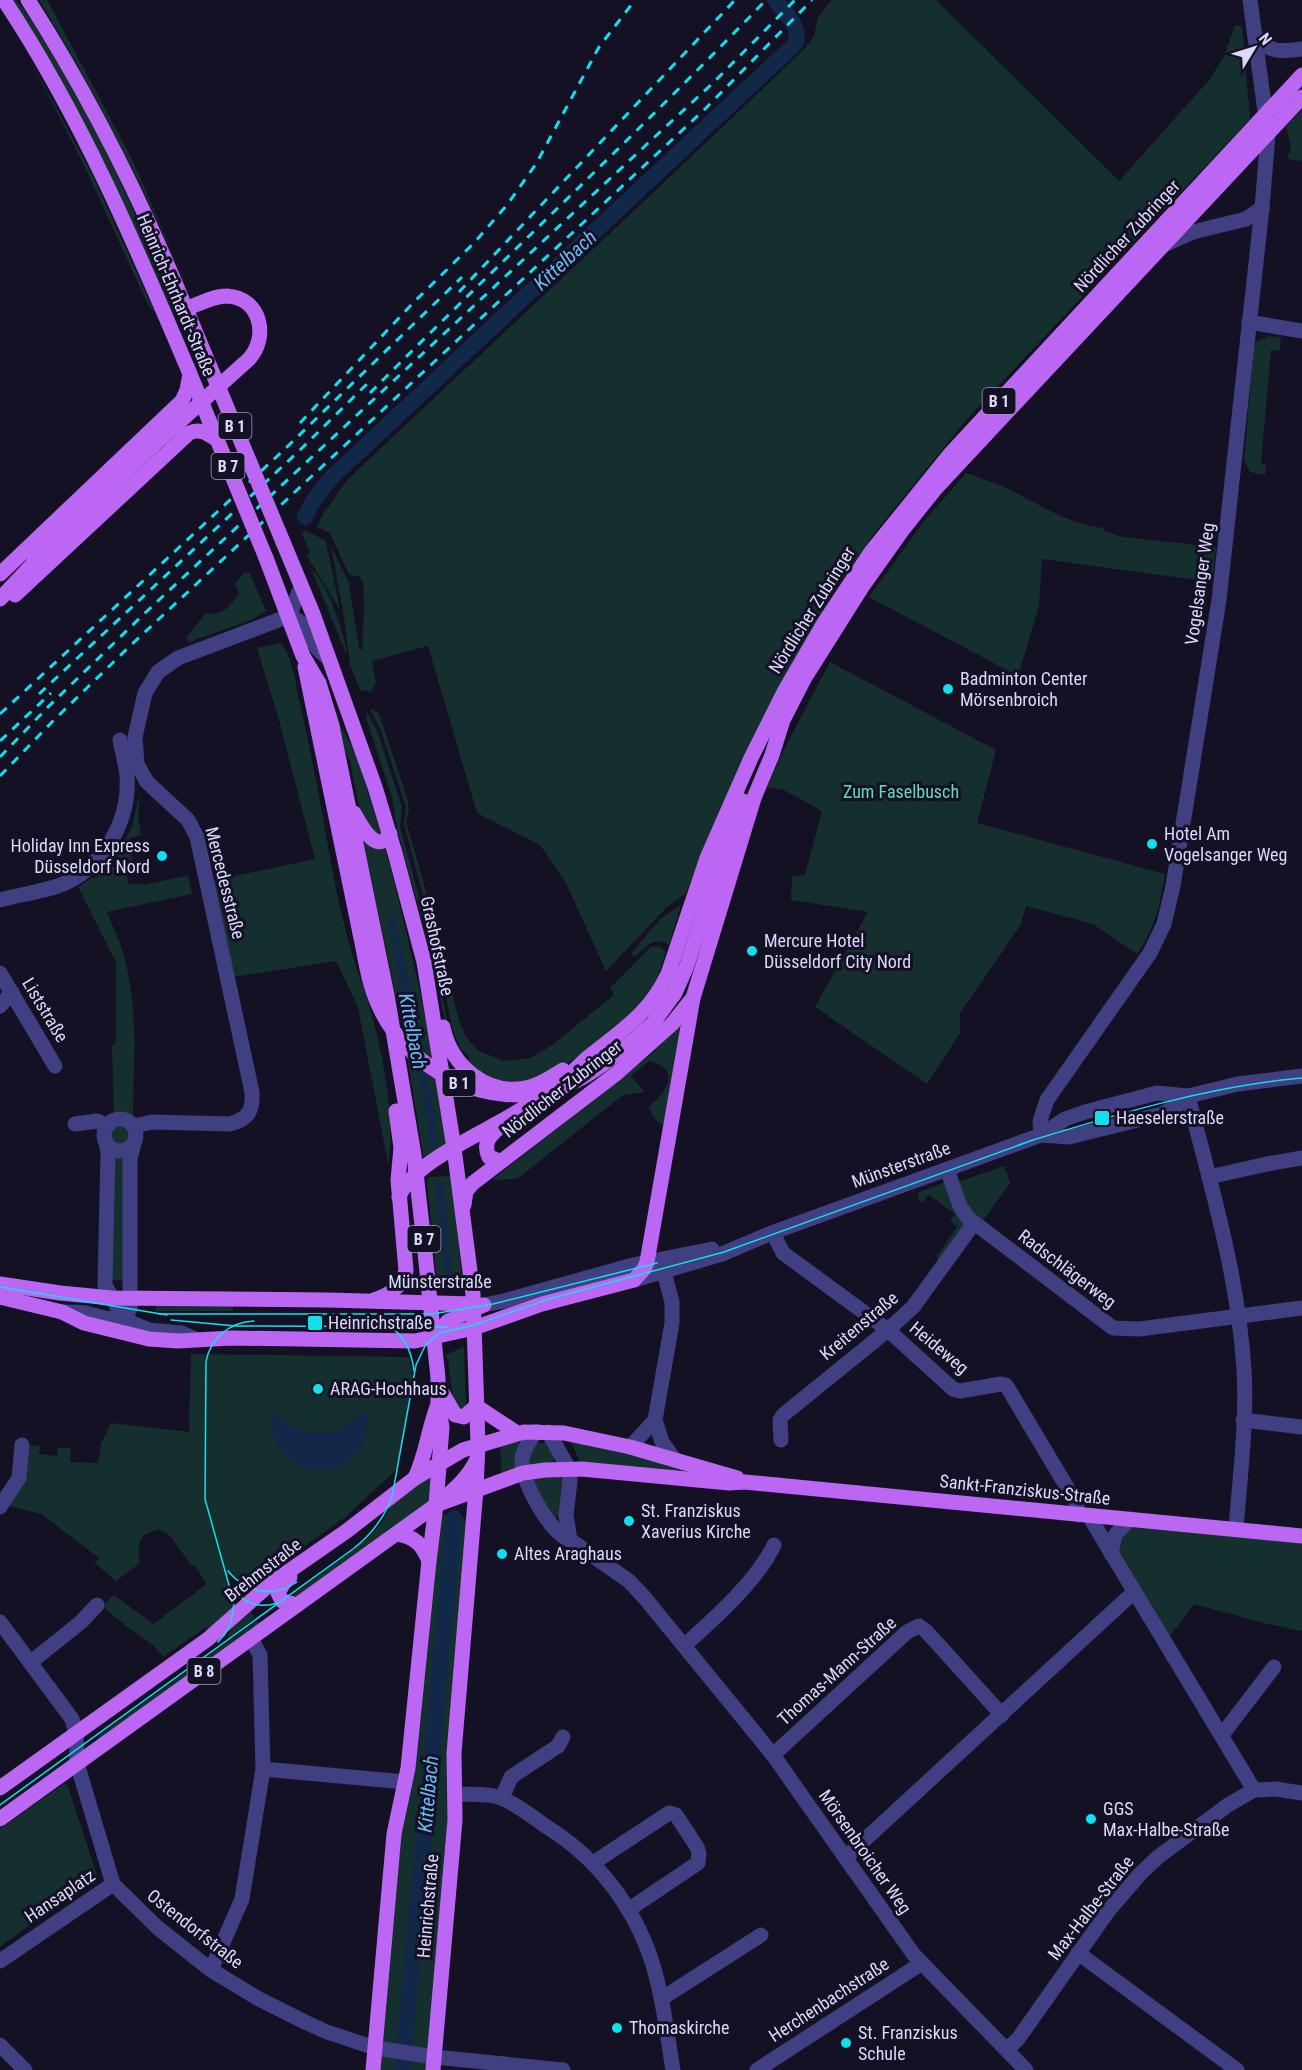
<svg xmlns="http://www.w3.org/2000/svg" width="1302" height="2070" viewBox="0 0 1302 2070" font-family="'Roboto Condensed',sans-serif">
	<rect width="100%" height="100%" fill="#141125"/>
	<g fill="#142f2d">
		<path d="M 12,0 L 16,0 C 39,27 56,58 73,89 C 113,161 145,235 177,310 L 173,314 L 140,238 L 103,160 Z"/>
		<path d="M 39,0 L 47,0 L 131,157 L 186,283 L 183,278 C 142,182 93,89 39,0 Z"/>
		<path d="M 832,0 L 936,0 L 1119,181 L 1210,79 L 1224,56 L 1235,26 L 1242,26 L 1250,119 L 967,419 L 876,531 L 837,587 L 796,658 L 738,774 L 685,894 L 666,908 L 606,971 L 565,881 L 540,845 L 477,813 L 428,646 L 372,661 L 376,683 L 371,692 L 360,690 L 350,665 L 344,617 L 331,546 L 349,583 L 359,649 L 362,650 L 364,605 L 363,581 L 358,576 L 349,575 L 330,533 L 317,527 L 322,516 L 347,480 L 656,190 L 803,50 L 814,36 L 818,17 Z"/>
		<path d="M 24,48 L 93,176 L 154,311 L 152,311 L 143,294 L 83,163 Z"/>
		<path d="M 1302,109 L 1302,161 L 1287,159 L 1291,147 L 1286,126 Z"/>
		<path d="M 1268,336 L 1281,337 L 1280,351 L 1271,350 L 1261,463 L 1266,465 L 1265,475 L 1250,472 L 1244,460 L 1254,344 Z"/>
		<path d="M 966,473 C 980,478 994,482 1007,488 C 1038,504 1068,524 1103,528 L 1104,531 L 1123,537 L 1216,547 L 1212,582 L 1042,559 L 1039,606 L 1018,676 L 869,597 L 925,520 Z"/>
		<path d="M 305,530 L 326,541 L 340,610 L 307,556 L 310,554 L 302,533 Z"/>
		<path d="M 311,568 C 327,583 345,633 347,656 Z"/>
		<path d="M 245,572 L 250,574 L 266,611 L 251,620 L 189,642 L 187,637 L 206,613 C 223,616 230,606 239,594 L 235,583 Z"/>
		<path d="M 280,643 C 294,657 295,685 300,703 C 310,749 319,794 327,841 C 334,881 342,921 354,960 C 356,969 360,977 363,986 C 379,1032 397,1117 388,1164 L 358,1007 L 336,961 L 234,977 L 211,881 L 315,859 L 279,720 L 257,648 Z"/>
		<path d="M 830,662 L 996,750 L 977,823 L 1165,874 C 1160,904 1155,929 1137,954 L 1093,924 L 1026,906 L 1020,926 L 960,1013 L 960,1033 L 927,1084 L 815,1007 L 868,912 L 791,900 L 792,876 L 805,875 L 822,811 L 784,790 L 767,787 L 781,755 Z"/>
		<path d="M 326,683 L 341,726 L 356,754 L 381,835 L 380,837 L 361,817 L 350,761 L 342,746 Z"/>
		<path d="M 373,709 L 379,714 L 408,801 L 409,811 L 406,821 L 436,927 L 459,1021 L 466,1037 L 479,1051 L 504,1061 L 531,1058 L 551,1046 L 614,995 L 610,988 L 651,947 L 659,946 L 666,952 L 656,982 L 632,1014 L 580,1055 L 551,1073 L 536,1080 L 501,1083 L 463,1062 L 470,1058 L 459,1047 L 452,1027 L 434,937 L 404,824 L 406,807 L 380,728 L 370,710 Z"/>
		<path d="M 367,712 L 378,733 L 402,807 L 400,827 L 427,926 L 450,1032 L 448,1033 L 424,927 L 397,829 L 392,797 L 366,718 Z"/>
		<path d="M 140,792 L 138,818 L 141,835 L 130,838 L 133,863 L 124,865 L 129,885 L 143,883 L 144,885 L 188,875 L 192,894 L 107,912 C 113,928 121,943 125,960 C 139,1012 133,1065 133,1118 L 114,1115 L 112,1046 L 116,1043 L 116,963 L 78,887 L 93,877 L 98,878 L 98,875 L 113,860 L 126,838 L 132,827 Z"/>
		<path d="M 363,839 L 384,847 L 387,855 C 412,951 434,1048 448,1146 L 424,1160 L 401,1020 Z"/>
		<path d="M 681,905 L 669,945 C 654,936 646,946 635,957 L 631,954 L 660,919 Z"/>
		<path d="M 684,1018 L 666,1127 C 658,1123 651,1116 649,1107 C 666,1092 683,1070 649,1061 L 631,1076 L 644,1092 L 623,1095 L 517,1179 L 492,1180 L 655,1051 Z"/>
		<circle cx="120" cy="1135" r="10"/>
		<path d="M 113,1156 L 125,1160 L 126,1280 L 110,1280 Z"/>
		<path d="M 1004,1166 L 1010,1183 L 979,1226 L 970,1217 L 958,1182 Z"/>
		<path d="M 452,1176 L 463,1288 L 438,1291 L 427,1183 L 429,1177 Z"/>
		<path d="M 948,1181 L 968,1224 L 942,1261 L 936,1257 L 957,1227 L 950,1221 L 955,1214 L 929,1195 L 923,1202 L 919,1200 L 917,1193 Z"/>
		<path d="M 156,1305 L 233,1306 L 233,1311 L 155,1311 Z"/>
		<path d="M 464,1347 L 466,1406 L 463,1411 L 454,1405 L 448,1360 L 445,1355 Z"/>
		<path d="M 191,1354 L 409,1357 L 413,1378 L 401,1448 L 395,1471 L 344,1518 L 250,1586 L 243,1583 L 232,1574 L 227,1576 L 231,1591 L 233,1610 L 210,1631 L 206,1627 L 163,1657 C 150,1639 141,1638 125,1625 C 117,1619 110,1612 102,1606 L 114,1595 L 153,1624 L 207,1584 L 194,1565 L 192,1566 L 170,1536 L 158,1529 L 144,1535 L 138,1546 L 140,1563 L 116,1581 L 95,1563 L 99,1558 L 41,1514 L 9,1506 L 28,1445 L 40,1446 L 39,1454 L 57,1456 L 58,1448 L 71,1448 L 70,1462 L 98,1463 L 101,1443 L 111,1423 L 189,1432 Z"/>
		<path d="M 517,1442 L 520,1443 L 519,1470 L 502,1474 L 500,1444 Z"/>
		<path d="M 571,1442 L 609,1450 L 689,1470 L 688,1475 L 581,1464 Z"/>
		<path d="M 538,1443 L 546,1443 L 555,1459 L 551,1464 L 530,1465 L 528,1453 Z"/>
		<path d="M 565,1474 L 559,1516 L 554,1519 L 526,1476 Z"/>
		<path d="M 431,1475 L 432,1500 L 300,1599 L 289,1598 L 368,1538 L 384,1520 L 390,1505 Z"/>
		<path d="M 444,1515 L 461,1516 L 468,1523 L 454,1795 L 432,2070 L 374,2070 L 437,1517 Z"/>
		<path d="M 1130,1527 L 1302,1543 L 1302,1631 L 1264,1623 L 1194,1604 L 1167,1640 L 1117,1556 L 1117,1537 Z"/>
		<path d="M 249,1609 L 255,1618 L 227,1640 L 231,1628 Z"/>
		<path d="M 257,1621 L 260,1625 L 100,1741 L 98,1736 Z"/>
		<path d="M 65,1783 L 68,1786 L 97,1876 L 0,1947 L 0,1829 Z"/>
	</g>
	<g fill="#122848">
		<path d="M 394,915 L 416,1013 L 439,1144 L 430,1148 L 429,1129 L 407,1011 L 387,917 Z"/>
		<path d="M 443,1182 L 454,1289 L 447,1290 L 436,1191 L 437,1185 Z"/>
		<path d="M 368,1412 C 371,1486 274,1493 270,1414 L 287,1421 L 286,1423 C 307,1438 331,1435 352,1422 L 351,1420 Z"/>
	</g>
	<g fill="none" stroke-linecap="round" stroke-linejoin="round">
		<g stroke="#122848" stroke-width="16">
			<path d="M 305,517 L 314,500 L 332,477 L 795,44 C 802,27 785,13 775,0"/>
			<path d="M 402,2070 L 454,1518"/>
		</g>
		<g stroke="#403f81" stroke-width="15">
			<path d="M 1255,36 C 1271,53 1279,52 1302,49"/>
			<path d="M 1164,245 L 1193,232 L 1246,219 L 1262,208"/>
			<path d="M 1249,322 L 1302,331"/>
			<path d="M 289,616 C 309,624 307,634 317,648 C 320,652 325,655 328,658"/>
			<path d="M 0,900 C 19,895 39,892 58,886 C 102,870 130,822 127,776 C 126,764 122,752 120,740"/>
			<path d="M 0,973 L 55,1066"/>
			<path d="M 0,1006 L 12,992"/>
			<path d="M 1188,1096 C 1211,1186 1238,1275 1244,1369 C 1247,1422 1240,1476 1236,1529"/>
			<circle cx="120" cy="1135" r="16"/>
			<path d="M 75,1124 L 97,1121 L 108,1126"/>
			<path d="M 134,1126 L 152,1122 L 230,1124 C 249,1119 253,1110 252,1092 L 197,837 L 188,820 L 147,782 L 137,764 L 135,737 L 145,693 L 158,672 L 178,658 L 289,616 L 301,587"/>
			<path d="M 1041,1135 L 1040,1121 L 1047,1100 L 1150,953 L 1164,924 L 1173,886 L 1219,600 L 1262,208 L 1268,134 L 1250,0"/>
			<path d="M 1041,1135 L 1069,1137 L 1162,1114 L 1179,1104 L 1188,1096"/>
			<path d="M 106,1142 L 108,1152 L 105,1285 L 117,1307 L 132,1323 L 149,1330 L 182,1333 L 195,1339"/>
			<path d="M 947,1169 L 960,1206 L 968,1218 L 1113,1328 L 1139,1329 L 1302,1308"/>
			<path d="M 1209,1177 L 1267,1164 L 1302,1158"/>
			<path d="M 773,1233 L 783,1253 L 888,1330 L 953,1389 L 960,1391 L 1001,1384 L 1006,1385 L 1077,1504 L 1078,1515"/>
			<path d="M 664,1272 L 672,1302 L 672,1323 L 655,1420 L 662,1442 L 675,1460"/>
			<path d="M 634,1280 L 722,1254 L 774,1232 L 1041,1135 L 1065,1119 L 1085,1112 L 1157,1093 L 1188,1096 L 1238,1084 L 1302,1076"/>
			<path d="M 473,1304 L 484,1305 L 504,1301 L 633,1265 L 712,1249"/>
			<path d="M 62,1312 C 70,1312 79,1312 86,1313 C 104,1317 117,1326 130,1309 L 130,1159 L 134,1143"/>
			<path d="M 1243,1420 L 1302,1427"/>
			<path d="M 536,1431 C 531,1440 522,1450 522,1461 C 521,1482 551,1534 570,1540 L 629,1581 L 644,1597 L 773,1755 L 914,1955 L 1026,2070"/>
			<path d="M 548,1432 L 569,1469 L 570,1481 L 566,1515 L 570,1540"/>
			<path d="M 781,1440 L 780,1420 L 783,1415 L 888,1330 L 913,1307 L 974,1223"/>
			<path d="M 630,1447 L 655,1420"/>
			<path d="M 0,1507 L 19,1478 L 22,1445"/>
			<path d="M 1089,1516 L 1254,1790"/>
			<path d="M 1111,1554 L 1115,1535 L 1129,1520"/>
			<path d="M 0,1622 L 72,1719 L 76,1733 L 77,1763 L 113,1884 L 158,1928 L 211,1970 L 259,1999 L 305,2022 L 327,2032 L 375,2048 L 435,2057 L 563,2070"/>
			<path d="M 685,1645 C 714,1619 757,1581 774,1545"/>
			<path d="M 31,1662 L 81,1622 L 97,1605"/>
			<path d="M 1222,1735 L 1274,1667"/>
			<path d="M 773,1755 L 907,1632 L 919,1626 L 926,1631 L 1002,1715"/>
			<path d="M 263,1769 L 405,1782"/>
			<path d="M 455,1794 C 470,1795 487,1793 501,1798 C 515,1803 534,1818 547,1827 C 597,1858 634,1906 652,1962 C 663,1997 667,2034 673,2070"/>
			<path d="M 502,1798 L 511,1777 L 558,1746 L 563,1737"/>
			<path d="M 846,1857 L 1134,1592"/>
			<path d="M 593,1863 L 669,1813 L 676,1815 L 697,1847 L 699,1853 L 698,1863 L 628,1910"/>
			<path d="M 1078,1953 L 1237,2070"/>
			<path d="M 0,1961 L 113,1884"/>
			<path d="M 211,1970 L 242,1899 L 263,1769 L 260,1655 L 251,1638"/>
			<path d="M 661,1999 L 761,1935"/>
			<path d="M 0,2045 L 25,2070"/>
			<path d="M 1007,2049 L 1018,2039 L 1109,1910 L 1140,1874 L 1158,1857 L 1228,1805 L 1254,1790 L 1275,1789 L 1302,1793"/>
			<path d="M 757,2070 L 922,1963"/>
		</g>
		<g stroke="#bb67f4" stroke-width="15">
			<path d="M 283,542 L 313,614 L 375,787 L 395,853 L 424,962 L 454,1148 L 473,1294 L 478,1444 L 476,1489 L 454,1753 L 455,1820 L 433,2070"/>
			<path d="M 266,558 L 303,656 L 319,683 L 332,726 L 387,995 L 414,1155 L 424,1243 L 438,1378 L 438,1404 L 442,1427 L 436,1505 L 429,1561 L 408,1768 L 394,1834 L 373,2070"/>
			<path d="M 0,574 L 182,401 L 187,390 L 190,374 C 136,246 81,116 4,0"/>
			<path d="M 15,595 L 189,433 C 200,428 207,433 216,439"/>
			<path d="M 0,599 L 33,564 L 35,558 L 155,444 L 249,359 C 269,337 261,298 227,296 C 213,296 199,304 186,309 C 142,201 91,98 28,0"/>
			<path d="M 305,667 L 360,933"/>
			<path d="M 354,813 C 360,823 376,857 390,834"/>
			<path d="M 443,1027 C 451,1066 488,1098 530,1087 C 542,1084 553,1076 563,1070"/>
			<path d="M 633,1041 L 653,1023 L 675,993 L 686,968 L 726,846 L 743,801"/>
			<path d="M 500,1161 L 489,1157 C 482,1142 491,1135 501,1126"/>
			<path d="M 399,1197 C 412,1163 481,1134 512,1115 C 527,1106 541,1097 555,1087 C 566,1079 576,1068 586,1059 C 619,1032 649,1015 668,974 L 707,858 L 751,758 L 784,692 L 824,623 L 871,552 L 951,453 L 1302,75"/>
			<path d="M 464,1205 L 466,1191 L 473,1183 L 617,1073 L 672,1024 L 692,999"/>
			<path d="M 0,1284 L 60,1293 L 112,1298 L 328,1300 L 473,1304"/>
			<path d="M 0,1297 L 62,1312 L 84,1323 L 149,1339 L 178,1341 L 232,1338 L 415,1341 L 474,1328 L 542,1304 L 634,1280 L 644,1269 L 647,1262 L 693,998 L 754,798 L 772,755 L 783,720 L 804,679 L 862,587 L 904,528 L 936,488 L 1302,97"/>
			<path d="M 374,1300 C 390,1295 402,1287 406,1270 L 398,1180 L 401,1148 L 396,1111"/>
			<path d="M 434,1337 L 448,1321 L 484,1305"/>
			<path d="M 439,1387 L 455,1415 L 464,1417 L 476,1406"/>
			<path d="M 476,1406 L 517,1433"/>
			<path d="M 415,1478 C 426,1455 428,1431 437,1407"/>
			<path d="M 436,1505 L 523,1473 L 545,1470 L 582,1469 L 729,1483 L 745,1482 L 1302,1536"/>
			<path d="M 397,1534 C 415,1537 422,1544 429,1561"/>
			<path d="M 290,1577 L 283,1584 L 278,1593 L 282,1601 L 297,1605"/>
			<path d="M 0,1788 L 208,1639 L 269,1585 L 348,1530 L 415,1478 L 463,1450 L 524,1432 L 564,1433 L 630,1447 L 737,1478"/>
			<path d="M 0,1819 L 436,1505 C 452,1491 468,1479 477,1459"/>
		</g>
		<g stroke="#12dfee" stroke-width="1.5">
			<path d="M 0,1287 L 167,1315"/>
			<path d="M 159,1314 L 432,1314 L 493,1304 L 657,1263"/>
			<path d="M 171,1320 L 236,1326 L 447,1327"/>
			<path d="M 389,1326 C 405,1336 412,1353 414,1371"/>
			<path d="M 228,1571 C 246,1593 273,1598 297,1582"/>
			<path d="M 232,1588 C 243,1603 259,1609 277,1603"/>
			<path d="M 218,1642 L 225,1634 L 231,1622 L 234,1603 L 205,1499 L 206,1362 C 210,1338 230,1322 254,1321"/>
			<path d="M 0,1805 L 353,1549 C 371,1535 384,1518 392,1497 L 416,1365 L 426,1344 L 440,1333 L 474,1325 L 549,1299 L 724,1252 L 1033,1140 C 1121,1113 1211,1086 1302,1078"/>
		</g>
		<g stroke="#12dfee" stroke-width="3" stroke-dasharray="9 8" stroke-linecap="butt">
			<path d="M 459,292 L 735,0"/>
			<path d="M 370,393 C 501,261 637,134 766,0"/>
			<path d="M 300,423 L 414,302 L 474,243 L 507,205 L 536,164 L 599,47 L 635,0"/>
			<path d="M 39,694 L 300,450 L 372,379"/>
			<path d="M 0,714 L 287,447 L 462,277"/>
			<path d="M 0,741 L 51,693"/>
			<path d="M 0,757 L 46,709 L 145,613 L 646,145 L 713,83 L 795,0"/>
			<path d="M 0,776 L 54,720 L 130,646 L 706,108 L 812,0"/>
		</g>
		<g stroke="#bb67f4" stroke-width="15">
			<path d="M 186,309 L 283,542"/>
			<path d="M 190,374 L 266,558"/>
			<path d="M 360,933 C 365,956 368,982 378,1004 C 407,1071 489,1112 560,1088 C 588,1078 610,1059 633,1041"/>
		</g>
	</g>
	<g fill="#12dfee" stroke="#141125" stroke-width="2">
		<circle cx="948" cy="689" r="6"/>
		<circle cx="1152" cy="844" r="6"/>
		<circle cx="162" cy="856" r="6"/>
		<circle cx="752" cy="951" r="6"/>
		<rect x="1094" y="1110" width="16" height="16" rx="3"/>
		<rect x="307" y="1315" width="16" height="16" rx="3"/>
		<circle cx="318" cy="1389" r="6"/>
		<circle cx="629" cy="1521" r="6"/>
		<circle cx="502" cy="1554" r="6"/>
		<circle cx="1091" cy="1819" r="6"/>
		<circle cx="617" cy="2028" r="6"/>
		<circle cx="846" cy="2043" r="6"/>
	</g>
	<g text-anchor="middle" stroke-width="6" stroke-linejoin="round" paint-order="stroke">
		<g fill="#141125" stroke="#9f9cbc" stroke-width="1.5">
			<rect x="982.5" y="388" width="33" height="26" rx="4.5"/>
			<rect x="218.5" y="413" width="33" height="26" rx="4.5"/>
			<rect x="211.5" y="453" width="33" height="26" rx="4.5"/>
			<rect x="442.5" y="1070" width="33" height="26" rx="4.5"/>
			<rect x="407.5" y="1226" width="33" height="26" rx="4.5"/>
			<rect x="187.5" y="1658" width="33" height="26" rx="4.5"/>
		</g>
		<g font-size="16" font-weight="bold" fill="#dbd8fc">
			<text x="999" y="407">B 1</text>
			<text x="235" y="432">B 1</text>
			<text x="228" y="472">B 7</text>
			<text x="459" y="1089">B 1</text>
			<text x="424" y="1245">B 7</text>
			<text x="204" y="1677">B 8</text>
		</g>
		<g font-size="18" fill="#dbd8fc" stroke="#141125">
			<text transform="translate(1127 236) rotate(-47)" y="6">Nördlicher Zubringer</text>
			<text transform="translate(176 295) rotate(67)" y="6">Heinrich-Ehrhardt-Straße</text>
			<text transform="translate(1200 584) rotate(-82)" y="6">Vogelsanger Weg</text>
			<text transform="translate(812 610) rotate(-58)" y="6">Nördlicher Zubringer</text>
			<text transform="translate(225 883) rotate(76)" y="6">Mercedesstraße</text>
			<text transform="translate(437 946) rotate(78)" y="6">Grashofstraße</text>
			<text transform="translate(45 1010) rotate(59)" y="6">Liststraße</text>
			<text transform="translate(562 1089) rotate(-38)" y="6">Nördlicher Zubringer</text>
			<text transform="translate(901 1165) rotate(-20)" y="6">Münsterstraße</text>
			<text transform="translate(1067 1269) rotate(37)" y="6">Radschlägerweg</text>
			<text x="440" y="1288">Münsterstraße</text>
			<text transform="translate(859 1326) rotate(-40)" y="6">Kreitenstraße</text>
			<text transform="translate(939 1348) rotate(40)" y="6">Heideweg</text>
			<text transform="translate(1025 1490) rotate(6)" y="6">Sankt-Franziskus-Straße</text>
			<text transform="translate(263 1570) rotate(-38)" y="6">Brehmstraße</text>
			<text transform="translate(837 1671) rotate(-42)" y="6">Thomas-Mann-Straße</text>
			<text transform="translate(865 1852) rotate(55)" y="6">Mörsenbroicher Weg</text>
			<text transform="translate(60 1896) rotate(-34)" y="6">Hansaplatz</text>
			<text transform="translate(428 1906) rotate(-85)" y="6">Heinrichstraße</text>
			<text transform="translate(1091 1908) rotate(-52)" y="6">Max-Halbe-Straße</text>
			<text transform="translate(195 1929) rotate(38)" y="6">Ostendorfstraße</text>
			<text transform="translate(829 2000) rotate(-33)" y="6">Herchenbachstraße</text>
		</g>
		<g font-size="18" fill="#dbd8fc" stroke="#141125" text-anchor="start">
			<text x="960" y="685">Badminton Center<tspan x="960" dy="21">Mörsenbroich</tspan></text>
			<text x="1164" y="840">Hotel Am<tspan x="1164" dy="21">Vogelsanger Weg</tspan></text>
			<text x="150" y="852" text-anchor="end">Holiday Inn Express<tspan x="150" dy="21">Düsseldorf Nord</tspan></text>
			<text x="764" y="947">Mercure Hotel<tspan x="764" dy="21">Düsseldorf City Nord</tspan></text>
			<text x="1116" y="1124">Haeselerstraße</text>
			<text x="328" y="1329">Heinrichstraße</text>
			<text x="330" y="1395">ARAG-Hochhaus</text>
			<text x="641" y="1517">St. Franziskus<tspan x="641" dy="21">Xaverius Kirche</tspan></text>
			<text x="514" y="1560">Altes Araghaus</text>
			<text x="1103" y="1815">GGS<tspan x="1103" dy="21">Max-Halbe-Straße</tspan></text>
			<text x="629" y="2034">Thomaskirche</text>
			<text x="858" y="2039">St. Franziskus<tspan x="858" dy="21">Schule</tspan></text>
		</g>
		<g font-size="18" fill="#68d8b9" stroke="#141125">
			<text x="901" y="798">Zum Faselbusch</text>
		</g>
		<g font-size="20" font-style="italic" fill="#6ebaf5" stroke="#141125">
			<text transform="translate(565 260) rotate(-43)" y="7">Kittelbach</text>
			<text transform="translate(413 1031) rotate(79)" y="7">Kittelbach</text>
			<text transform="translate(428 1794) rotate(-85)" y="7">Kittelbach</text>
		</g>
	</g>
	<g transform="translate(1254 48) rotate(52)" stroke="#141125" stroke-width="4.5" paint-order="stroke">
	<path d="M0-4.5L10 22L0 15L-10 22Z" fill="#dbd8fc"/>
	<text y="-9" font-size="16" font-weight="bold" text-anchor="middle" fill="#dbd8fc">N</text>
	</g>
</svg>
